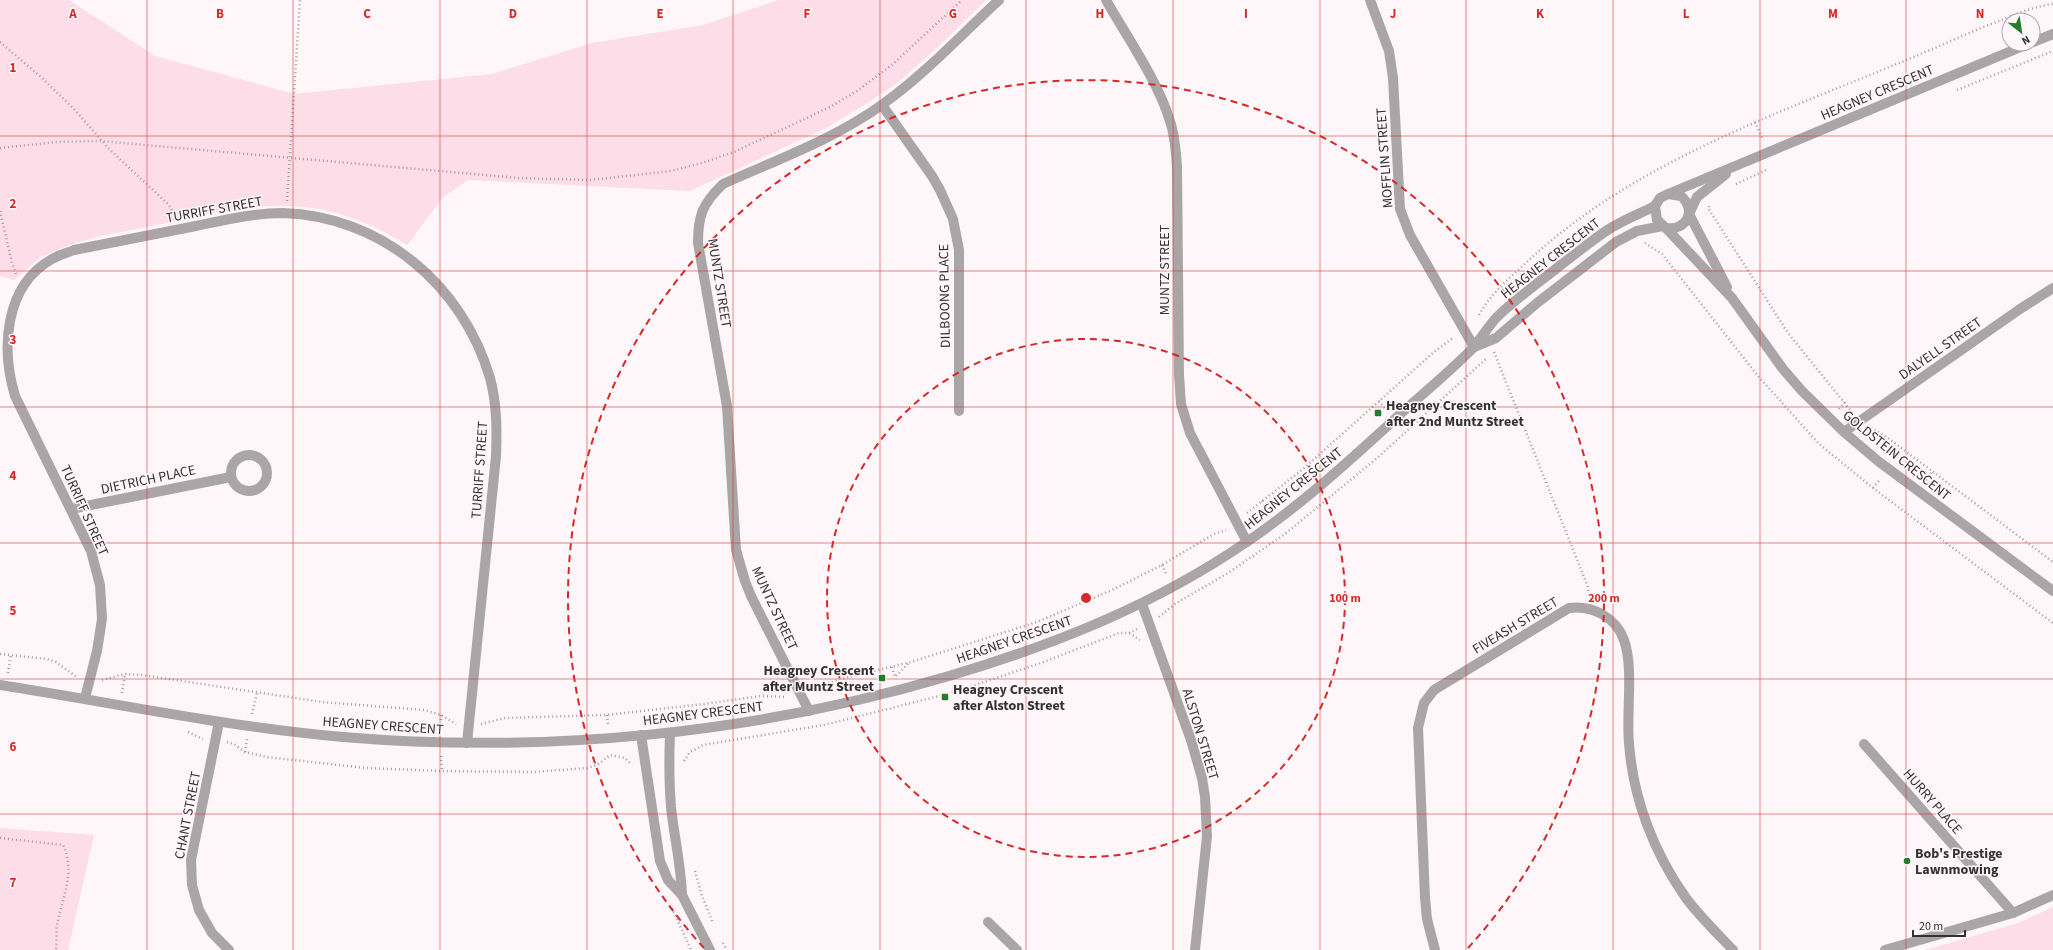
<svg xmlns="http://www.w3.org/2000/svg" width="2053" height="950" viewBox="0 0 2053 950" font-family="'Source Sans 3',sans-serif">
	<rect width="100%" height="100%" fill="#fef6f9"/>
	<g fill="#fddde7">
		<path d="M 0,0 L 69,0 L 155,56 L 294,94 L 492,74 L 592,43 L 703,25 L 779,0 L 986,0 L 938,47 L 896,84 L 866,104 L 826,128 L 690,191 L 468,180 L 443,197 L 407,245 C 378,227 346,213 312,208 C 257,200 206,215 153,226 C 116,233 76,239 42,257 C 32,263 23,273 14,280 L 0,276 Z"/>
		<path d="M 0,828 L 94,835 L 68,950 L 0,950 Z"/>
		<path d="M 2053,907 L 2053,950 L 1925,950 L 2018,923 Z"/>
	</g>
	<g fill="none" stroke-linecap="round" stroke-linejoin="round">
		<g stroke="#a29d9f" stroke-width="2.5" stroke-dasharray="1 3" stroke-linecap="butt">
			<path d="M 0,42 L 41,77 L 75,110 L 108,148 L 169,205 L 176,217"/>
			<path d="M 1957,90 L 2053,51"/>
			<path d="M 1755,122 L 1763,140"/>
			<path d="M 0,148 L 56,142 L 100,141 L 519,178 L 590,180 L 671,171 L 702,163 L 734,152 L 830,107 L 857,91 L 893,64 L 962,0"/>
			<path d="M 1736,184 L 1768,169"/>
			<path d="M 287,201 L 300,0"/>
			<path d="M 1709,206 L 1708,208 L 1788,333 L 1851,411"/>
			<path d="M 0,211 L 12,263 L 16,274"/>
			<path d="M 1645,243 L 1662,254 L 1758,376 L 1819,444 L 1873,488 L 2053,623"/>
			<path d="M 1479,315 C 1491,293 1510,278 1528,261 C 1633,163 1774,115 1904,61 C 1936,48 1967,33 1999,21 C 2016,14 2035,6 2053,4"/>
			<path d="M 1494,352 L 1588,587 L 1589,597"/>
			<path d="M 1379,401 L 1386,410"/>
			<path d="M 1839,409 L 1845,402"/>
			<path d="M 1871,428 L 1888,438 L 2053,562"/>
			<path d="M 1926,480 L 1933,471"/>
			<path d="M 1873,488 L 1880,479"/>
			<path d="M 1262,501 L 1268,510"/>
			<path d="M 1247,513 L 1303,469 L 1434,352 L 1453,338"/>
			<path d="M 1162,565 L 1167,576"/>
			<path d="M 1159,617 L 1175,604 L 1228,573 L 1285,534 L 1376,459 L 1487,358"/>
			<path d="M 1129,633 L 1137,629"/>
			<path d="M 0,654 L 47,659 L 56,662 L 78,678"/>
			<path d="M 892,667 L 895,677 L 910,662"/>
			<path d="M 8,673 L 11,655"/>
			<path d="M 102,680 L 125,674 L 142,675 L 322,702 L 424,710 L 441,715 L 456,724"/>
			<path d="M 814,691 L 837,680 L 911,662 L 1037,622 L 1112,590 L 1162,565 L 1214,534 L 1226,530"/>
			<path d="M 122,693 L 125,674"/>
			<path d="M 252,714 L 257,693"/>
			<path d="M 441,715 L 441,729"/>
			<path d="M 607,715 L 608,724"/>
			<path d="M 481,724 L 505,718 L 607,715 L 704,704 L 761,696 L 787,697"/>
			<path d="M 188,732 L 203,739"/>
			<path d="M 227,742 L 234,744 L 245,752 L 266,757 L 366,768 L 442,771 L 532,772 L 587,768 L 597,765 L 610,755 L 625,758 L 631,764"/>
			<path d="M 245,752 L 247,739"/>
			<path d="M 441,756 L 442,771"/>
			<path d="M 684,761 L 690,752 L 703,745 L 824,725 L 951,693 L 1041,663 L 1119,633 L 1129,633 L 1140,640"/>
			<path d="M 0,838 L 63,845 C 76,872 62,898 57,925 C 56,933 57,942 56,950"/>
			<path d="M 695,871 L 702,896 L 713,923"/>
			<path d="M 672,908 L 691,950"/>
			<path d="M 723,943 L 727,950"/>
		</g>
		<g stroke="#aaa6a7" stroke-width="10">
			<path d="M 1106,0 C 1127,37 1158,81 1170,121 C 1175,136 1176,151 1177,167 L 1179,375 L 1181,404 L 1190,433 L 1247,542"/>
			<path d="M 1370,0 L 1389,51 L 1393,78 L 1400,209 L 1410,235 L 1474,347"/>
			<path d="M 2033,42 L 2053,34"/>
			<path d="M 882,105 L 932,176 L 940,190 L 953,219 L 959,250 L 959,411"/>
			<path d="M 1668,194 L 1681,196 C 1697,210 1687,231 1666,228 L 1657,220 L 1655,206 L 1660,198 L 1668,194 L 2028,44"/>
			<path d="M 1690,212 L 1697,197 L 1726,174"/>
			<path d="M 1689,214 L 1727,287"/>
			<path d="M 1666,228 L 1732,298 L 1783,369 L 1802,391 L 1844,432 L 1878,461 L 2053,591"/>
			<path d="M 1474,347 L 1496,338 L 1537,303 L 1616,242 L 1637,231 L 1663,226"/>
			<path d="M 1844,432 L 2020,309 L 2053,288"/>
			<circle cx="249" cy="473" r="18"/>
			<path d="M 71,509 L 231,477"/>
			<path d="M 1142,604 L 1191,740 L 1202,778 L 1205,797 L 1207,836 L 1195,950"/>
			<path d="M 0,685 C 114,703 228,727 343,737 C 547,754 753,734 949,676 C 1054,645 1157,604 1248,541 C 1301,505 1348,462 1395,419 C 1420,396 1446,375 1470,351 C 1481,340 1487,327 1498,316 C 1518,297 1541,281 1562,264 C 1577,253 1591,241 1606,231 C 1621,221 1639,214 1655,206"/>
			<path d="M 85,698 L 97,651 L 102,619 L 100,585 L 91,551 L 15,396 C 1,349 4,286 52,259 C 59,255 67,253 74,250 C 115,242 156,234 196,226 C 225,220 253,213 283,213 C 381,216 463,285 490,378 C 497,404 497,430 496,456 L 467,743"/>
			<path d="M 809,711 L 751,596 L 745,581 L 736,550 L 727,406 L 698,243 C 698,216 702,204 723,184 C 776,160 835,139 883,104 C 925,74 961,35 999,0"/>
			<path d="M 219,722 L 191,860 L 192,885 L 199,910 L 212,933 L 229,950"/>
			<path d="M 670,733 C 669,758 669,782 671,807 C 674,836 681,865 682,895"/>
			<path d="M 641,735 L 660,861 L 668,880 L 682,895 L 710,950"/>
			<path d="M 1864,744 L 2013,913"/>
			<path d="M 988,922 L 1017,950"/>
			<path d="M 1435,950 L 1427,919 L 1425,898 L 1418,728 L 1424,703 L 1434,690 L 1569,608 C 1592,605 1616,617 1624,640 C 1634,668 1626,713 1629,743 C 1633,799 1654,853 1686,898 C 1700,917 1717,933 1733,950"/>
			<path d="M 1885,950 L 2013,913 L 2053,895"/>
		</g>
	</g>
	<path fill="none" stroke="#d62828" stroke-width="1" stroke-opacity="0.55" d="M 147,0 L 147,950M 293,0 L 293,950M 440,0 L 440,950M 587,0 L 587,950M 733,0 L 733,950M 880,0 L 880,950M 1026,0 L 1026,950M 1173,0 L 1173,950M 1320,0 L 1320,950M 1466,0 L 1466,950M 1613,0 L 1613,950M 1760,0 L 1760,950M 1906,0 L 1906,950M 0,136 L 2053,136M 0,271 L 2053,271M 0,407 L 2053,407M 0,543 L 2053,543M 0,679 L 2053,679M 0,814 L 2053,814"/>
	<g fill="none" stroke="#d62828" stroke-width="2" stroke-dasharray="7 5">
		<circle cx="1086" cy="598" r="259"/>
		<path d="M704 948A518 518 0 1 1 1468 948"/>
	</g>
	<g fill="#257d2c" stroke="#fef6f9" stroke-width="1.5">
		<rect x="1374" y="409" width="8" height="8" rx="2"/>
		<rect x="878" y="674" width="8" height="8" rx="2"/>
		<rect x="941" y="693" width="8" height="8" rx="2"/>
		<circle cx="1907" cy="861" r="4"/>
	</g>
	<g text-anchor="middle" stroke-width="3" stroke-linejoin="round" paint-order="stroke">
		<g font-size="14" fill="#343132" stroke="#fef6f9">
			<text transform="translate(1877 92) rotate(-23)" y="5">HEAGNEY CRESCENT</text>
			<text transform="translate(1384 158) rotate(-94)" y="5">MOFFLIN STREET</text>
			<text transform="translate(214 209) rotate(-10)" y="5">TURRIFF STREET</text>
			<text transform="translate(1550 258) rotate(-38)" y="5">HEAGNEY CRESCENT</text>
			<text transform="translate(1164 270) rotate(-90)" y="5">MUNTZ STREET</text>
			<text transform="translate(720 283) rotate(81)" y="5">MUNTZ STREET</text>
			<text transform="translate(944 296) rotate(-91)" y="5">DILBOONG PLACE</text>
			<text transform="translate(1940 348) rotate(-35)" y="5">DALYELL STREET</text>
			<text transform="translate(1897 455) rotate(39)" y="5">GOLDSTEIN CRESCENT</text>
			<text transform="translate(479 470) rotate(-86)" y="5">TURRIFF STREET</text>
			<text transform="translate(148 479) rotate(-12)" y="5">DIETRICH PLACE</text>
			<text transform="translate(1293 488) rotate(-39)" y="5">HEAGNEY CRESCENT</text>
			<text transform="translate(85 510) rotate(66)" y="5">TURRIFF STREET</text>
			<text transform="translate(775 608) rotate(65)" y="5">MUNTZ STREET</text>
			<text transform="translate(1515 625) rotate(-31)" y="5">FIVEASH STREET</text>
			<text transform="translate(1014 639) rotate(-19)" y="5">HEAGNEY CRESCENT</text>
			<text transform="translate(703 713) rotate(-7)" y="5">HEAGNEY CRESCENT</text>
			<text transform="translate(383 725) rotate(4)" y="5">HEAGNEY CRESCENT</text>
			<text transform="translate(1201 734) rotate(73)" y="5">ALSTON STREET</text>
			<text transform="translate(1933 801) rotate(49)" y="5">HURRY PLACE</text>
			<text transform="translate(187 815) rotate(-79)" y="5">CHANT STREET</text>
		</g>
		<g font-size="14" font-weight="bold" fill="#343132" stroke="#fef6f9" text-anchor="start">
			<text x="1386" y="410">Heagney Crescent<tspan x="1386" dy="16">after 2nd Muntz Street</tspan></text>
			<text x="874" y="675" text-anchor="end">Heagney Crescent<tspan x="874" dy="16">after Muntz Street</tspan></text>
			<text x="953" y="694">Heagney Crescent<tspan x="953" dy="16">after Alston Street</tspan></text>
			<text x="1915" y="858">Bob's Prestige<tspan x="1915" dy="16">Lawnmowing</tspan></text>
		</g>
	</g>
	<g font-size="13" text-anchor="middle" font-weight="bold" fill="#d62828" stroke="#fef6f9" stroke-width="3" stroke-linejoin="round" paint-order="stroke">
		<text x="73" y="18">A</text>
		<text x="220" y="18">B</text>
		<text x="367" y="18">C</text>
		<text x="513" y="18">D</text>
		<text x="660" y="18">E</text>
		<text x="807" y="18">F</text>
		<text x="953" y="18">G</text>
		<text x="1100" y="18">H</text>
		<text x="1246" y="18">I</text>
		<text x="1393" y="18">J</text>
		<text x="1540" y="18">K</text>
		<text x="1686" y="18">L</text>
		<text x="1833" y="18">M</text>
		<text x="1980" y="18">N</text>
		<text x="13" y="72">1</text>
		<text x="13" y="208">2</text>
		<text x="13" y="344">3</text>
		<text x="13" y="480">4</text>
		<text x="13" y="615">5</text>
		<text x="13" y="751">6</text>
		<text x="13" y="887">7</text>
	</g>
	<circle cx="1086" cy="598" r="6" fill="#d62828" stroke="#fef6f9" stroke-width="2"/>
	<g font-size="12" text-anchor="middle" font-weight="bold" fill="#d62828" stroke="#fef6f9" stroke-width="3" stroke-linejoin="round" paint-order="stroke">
		<text x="1345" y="602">100 m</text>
		<text x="1604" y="602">200 m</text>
	</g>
	<g transform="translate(2021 32) rotate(150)"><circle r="19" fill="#fef6f9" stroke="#ada7a9"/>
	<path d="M0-3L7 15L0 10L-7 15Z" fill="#257d2c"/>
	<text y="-6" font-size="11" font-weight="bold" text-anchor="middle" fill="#343132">N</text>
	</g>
	<path d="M1913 930v6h52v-6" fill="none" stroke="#343132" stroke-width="2"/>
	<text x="1919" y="930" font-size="12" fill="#343132" stroke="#fef6f9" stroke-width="3" paint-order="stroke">20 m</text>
</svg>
